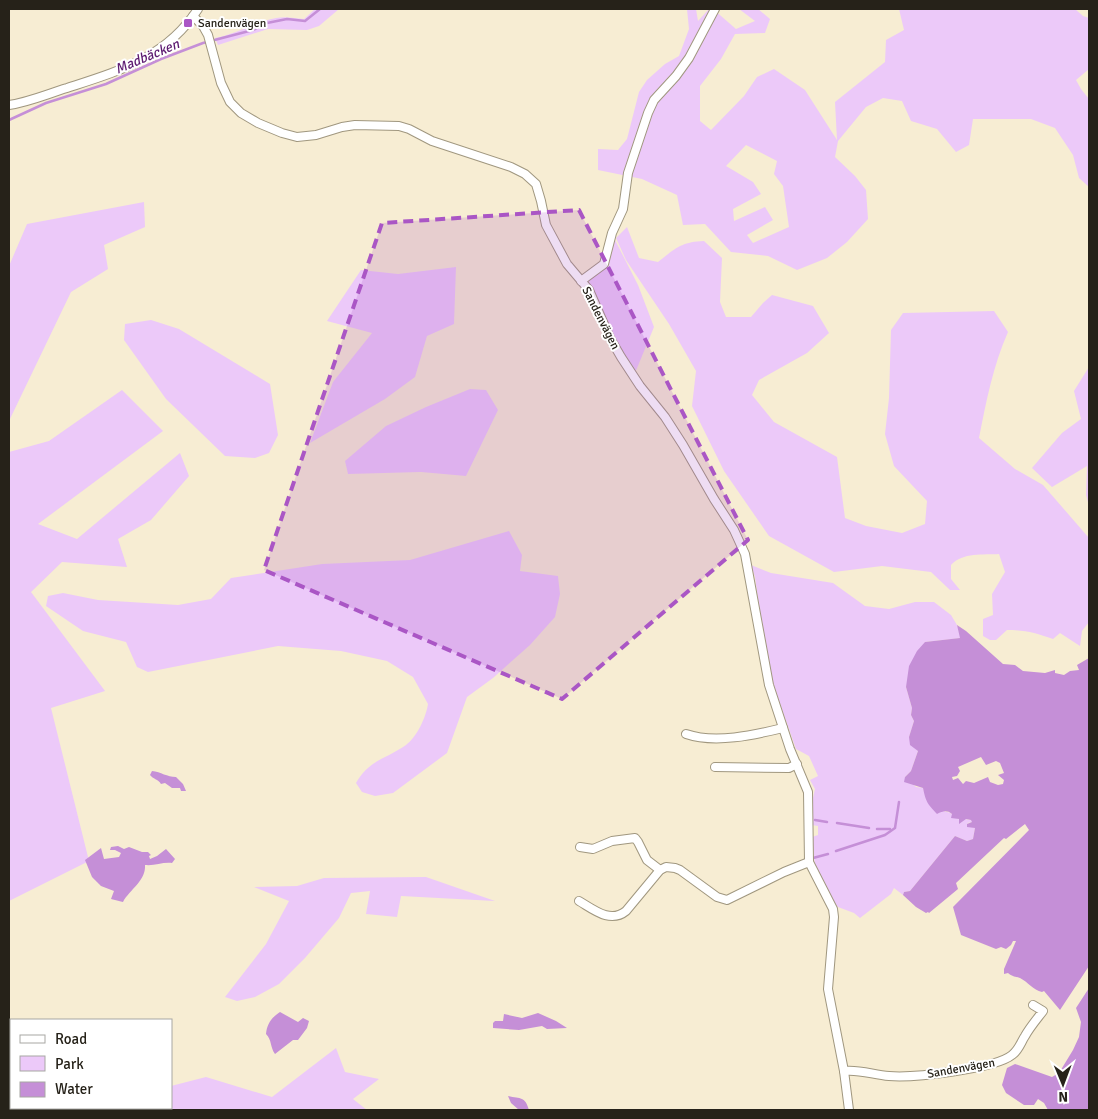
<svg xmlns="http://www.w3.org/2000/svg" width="1098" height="1119" viewBox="0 0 1098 1119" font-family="Signika,sans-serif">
	<rect width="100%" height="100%" fill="#f7edd3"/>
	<g fill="#ecc9f9" fill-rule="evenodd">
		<path d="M 315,9 L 339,9 L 319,26 L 307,30 L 268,29 L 218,45 L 215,38 C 236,34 255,22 276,18 C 285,16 294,18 304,19 Z"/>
		<path d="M 687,9 L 696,9 L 698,21 L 709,9 L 713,9 L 736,29 L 755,21 L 739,9 L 758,9 L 770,19 L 765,33 L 735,34 L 721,59 L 700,86 L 700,121 L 711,130 L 744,96 L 757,77 L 774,69 L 805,90 L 837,140 L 835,102 L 885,62 L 886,40 L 904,30 L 899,9 L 1075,9 L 1083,16 L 1089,18 L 1089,69 L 1076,80 L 1081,89 L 1089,99 L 1089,187 L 1079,178 L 1073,155 L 1055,128 L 1031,119 L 973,119 L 969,145 L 956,152 L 937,129 L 911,121 L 902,101 L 883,98 L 866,107 L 838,141 L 835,157 L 855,176 L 866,190 L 868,219 L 847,242 L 827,258 L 797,270 L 768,256 L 731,252 L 705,224 L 683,225 L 677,195 L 642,179 L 598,170 L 598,149 L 618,150 L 627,139 L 639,92 L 647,80 L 665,64 L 679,56 L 689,29 ZM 746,145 L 777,161 L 774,174 L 783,186 L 789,227 L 753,243 L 747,235 L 773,220 L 765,207 L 734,221 L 733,209 L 761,194 L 753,182 L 726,166 Z"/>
		<path d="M 144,202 L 145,227 L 104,245 L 108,269 L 71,292 L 9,421 L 9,266 L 27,224 Z"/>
		<path d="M 627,227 L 639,258 L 658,262 C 676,248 681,242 704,241 L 722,258 L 720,302 L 726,317 L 751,317 L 763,303 L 772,295 L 813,306 L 829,333 L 807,353 L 759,380 L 752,395 L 774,422 L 837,457 L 845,518 L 866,526 L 902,533 L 925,524 L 927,501 L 894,466 L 885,434 L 889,398 L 891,330 L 903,313 L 994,311 L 1008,332 C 993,366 986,402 979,438 L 1015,469 L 1043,485 L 1089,538 L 1089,622 L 1082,631 L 1080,646 L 1060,633 L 1053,639 C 1036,633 1025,630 1007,630 L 996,640 L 990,640 L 983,636 L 983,619 L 993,615 L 992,594 L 1005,572 L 999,554 C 983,555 963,552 951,565 L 951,579 L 960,590 L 950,590 L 931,572 L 882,566 L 834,572 L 769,536 L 724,471 L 692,406 L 696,371 L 669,324 L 626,260 L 616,238 Z"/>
		<path d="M 614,238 L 638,285 L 654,327 L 635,373 L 611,334 L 589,284 L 588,279 L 607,264 Z"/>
		<path d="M 456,267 L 454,324 L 427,336 L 415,377 L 385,399 L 310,443 L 333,382 L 372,333 L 327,321 L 361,270 L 398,274 Z"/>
		<path d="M 151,320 L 179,329 L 270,384 L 278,435 L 269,453 L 255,458 L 225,456 L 166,399 L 124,340 L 125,324 Z"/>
		<path d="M 1089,367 L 1089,506 L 1086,495 L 1087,466 L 1052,487 L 1032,468 L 1062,433 L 1081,419 L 1074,391 Z"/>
		<path d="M 470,389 L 486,390 L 498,410 L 466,476 L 421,472 L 348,474 L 345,461 L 386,426 L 426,407 Z"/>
		<path d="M 122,390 L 163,431 L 38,524 L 77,539 L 180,453 L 189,476 L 151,520 L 118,539 L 127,567 L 62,562 L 31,592 L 105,691 L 51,708 L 89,861 L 9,901 L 9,452 L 49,441 Z"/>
		<path d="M 509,531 L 522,555 L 520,571 L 558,576 L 560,594 L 555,617 L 530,645 L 493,678 L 467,697 L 447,753 L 393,793 L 375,796 L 362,792 L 356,783 C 369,760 386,759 406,745 C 417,737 426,717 428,704 L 413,677 L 387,661 L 341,651 L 278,646 L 148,672 L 137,667 L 126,642 L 83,631 L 46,606 L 48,596 L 63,593 L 98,600 L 178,605 L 211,599 L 231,578 L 322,564 L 410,560 Z"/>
		<path d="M 751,565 L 771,573 L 833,583 L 865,606 L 889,609 L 915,602 L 934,602 L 951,615 L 957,625 L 961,638 L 925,642 L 906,687 L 912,708 L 911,715 L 914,721 L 909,737 L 918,751 L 911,771 L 905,777 L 916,787 L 923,788 L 924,791 C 929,797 936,807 943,811 C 949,813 950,811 954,817 L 957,818 L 960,820 L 959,823 L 965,819 L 971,820 L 973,822 L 967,823 L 975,828 L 973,839 L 967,841 L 955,836 L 910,891 L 904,892 L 903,895 L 894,888 L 891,894 L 860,918 L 854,913 L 838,907 L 834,902 L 815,866 L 812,837 L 818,835 L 818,826 L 812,825 L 813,798 L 815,789 L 810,780 L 818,776 L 809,756 L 796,749 L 774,687 L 761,622 L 755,577 Z"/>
		<path d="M 426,877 L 495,901 L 401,896 L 397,917 L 366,914 L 370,891 L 351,893 L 339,918 L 305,958 L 279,984 L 255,997 L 237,1001 L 225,997 L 266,944 L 289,901 L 254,887 L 297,886 L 324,878 Z"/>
		<path d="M 336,1048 L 345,1072 L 379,1079 L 353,1099 L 367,1110 L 139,1110 L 139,1108 L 171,1108 L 171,1086 L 206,1077 L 272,1097 Z"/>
	</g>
	<g fill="#c58fd7" fill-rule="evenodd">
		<path d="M 957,625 L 966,631 L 1003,664 L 1015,665 L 1023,671 L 1045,673 L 1055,670 L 1055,673 L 1064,675 L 1070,671 L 1079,670 L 1077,665 L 1089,658 L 1089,966 L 1060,1010 L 1044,991 L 1042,992 C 1033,990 1028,982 1020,978 C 1014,976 1013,977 1008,973 L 1004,974 L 1004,969 L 1016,941 L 1013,941 L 1011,945 L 1006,949 L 1001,947 L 996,949 L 961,935 L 953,907 L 1029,830 L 1025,824 L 1006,839 L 1004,838 L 956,883 L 958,889 L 929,913 L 928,912 L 926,913 L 916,907 L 903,895 L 904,892 L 910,891 L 955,836 L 967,841 L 973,839 L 975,828 L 967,827 L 967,824 L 972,822 L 971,820 L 966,819 L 959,824 L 959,819 L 951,818 L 952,814 C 947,810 943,811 937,814 C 927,803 926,802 923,788 L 904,782 L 905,777 L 911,771 L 918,751 L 910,745 L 909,737 L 914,721 L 911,715 L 912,708 L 906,687 L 909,666 L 917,651 L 925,642 L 960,638 ZM 981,757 L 986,765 L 996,761 L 1000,763 L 1004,773 L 998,775 L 1004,780 L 1003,784 L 998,785 L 990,782 L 988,777 L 974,783 L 966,781 L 963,784 L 958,778 L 953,780 L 952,777 L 957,776 L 960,771 L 958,767 Z"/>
		<path d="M 152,771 C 161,772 167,777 176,777 L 183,784 L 186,791 L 181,791 L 180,788 L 172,788 L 165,783 L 161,784 C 158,779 153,779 150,775 Z"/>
		<path d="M 118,846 L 124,849 L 129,847 L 142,852 L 148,852 L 151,855 L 149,856 L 150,859 L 157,856 L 166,849 L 175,859 L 172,863 C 162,862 155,866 145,865 C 146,881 130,889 123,902 L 111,899 L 114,891 L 101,886 L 92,877 L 85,860 L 101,848 L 104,859 L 119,857 L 121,853 L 115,850 L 110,850 L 111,847 Z"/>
		<path d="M 1089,988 L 1089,1110 L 1048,1110 L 1044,1103 L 1038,1099 L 1034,1105 L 1024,1105 L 1006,1093 L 1002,1085 L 1007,1068 L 1015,1064 L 1052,1077 L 1059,1073 L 1073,1050 L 1079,1037 L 1081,1022 L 1076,1008 Z"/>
		<path d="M 280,1012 L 298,1022 L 303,1018 L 309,1021 L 307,1028 L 298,1040 L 293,1040 L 275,1054 C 270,1047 272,1040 266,1034 C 267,1024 271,1018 280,1012 Z"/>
		<path d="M 538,1013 L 556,1021 L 567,1028 L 547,1029 L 542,1026 L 519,1030 L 493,1028 L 493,1023 L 495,1021 L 503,1021 L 504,1014 L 522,1018 Z"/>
		<path d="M 508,1096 C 521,1099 525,1096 529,1110 L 519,1110 L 511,1103 Z"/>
	</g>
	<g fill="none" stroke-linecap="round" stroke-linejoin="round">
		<g stroke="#c58fd7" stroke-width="2.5">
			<path d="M 9,120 L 46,103 L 106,84 L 161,59 L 203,43 L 253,30 L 267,23 L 287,19 L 305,21 L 320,9"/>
			<path d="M 815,820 L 827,822"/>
			<path d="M 837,823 L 869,828"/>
			<path d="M 877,829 L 890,829"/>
			<path d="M 836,851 L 885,835 L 895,828 L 899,802"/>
			<path d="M 813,858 L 828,854"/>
		</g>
		<g stroke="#a0977f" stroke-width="10">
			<g id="street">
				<path d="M 193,16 L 203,26 L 208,35 L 221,83 L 230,102 L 241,113 L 258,123 L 282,133 L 297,137 L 316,135 L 342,127 L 355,125 L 399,126 L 409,129 L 432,141 L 511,167 L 525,174 L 536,184 L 541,201 L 546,225 L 567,264 L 589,290 L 610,338 L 621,357 L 640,386 L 665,417 L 683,445 L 714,499 L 734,530 L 745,554 L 769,685 L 790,749 L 808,792 L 809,862 L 833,909 L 834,917 L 828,989 L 844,1071 L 849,1110"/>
				<path d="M 9,105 C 29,102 47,94 67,88 C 119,71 166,58 198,9"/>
				<path d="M 581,281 L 604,264 L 612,233 L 623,209 L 628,173 L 648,113 L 654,100 L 676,76 L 689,58 L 715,9"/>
				<path d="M 686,734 C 715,744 754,735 783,728"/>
				<path d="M 715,767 L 789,768 L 797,764"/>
				<path d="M 580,847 L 593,849 L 612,841 L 635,838 L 638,842 L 647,860 L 660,870"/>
				<path d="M 579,901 C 593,909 610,924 626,911 L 660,870 L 666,867 L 675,868 L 680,870 L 717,897 L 727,900 L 784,872 L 809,862"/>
				<path d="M 844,1071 C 859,1069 874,1075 889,1076 C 913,1078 995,1069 1012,1055 C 1019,1050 1021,1042 1025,1036 C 1030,1027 1037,1019 1043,1011 L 1033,1005"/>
			</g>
		</g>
		<use href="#street" stroke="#fff" stroke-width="8"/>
	</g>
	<path fill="#aa56c5" fill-opacity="0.2" stroke="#aa56c5" stroke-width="4" stroke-dasharray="10 6" stroke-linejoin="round" d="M 579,210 L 748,540 L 562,699 L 264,570 L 382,223 Z"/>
	<rect fill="#aa56c5" stroke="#fff" stroke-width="2" x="183" y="18" width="10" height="10" rx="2.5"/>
	<g text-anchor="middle" stroke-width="4" stroke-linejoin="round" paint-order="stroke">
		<g font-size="12" fill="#262219" stroke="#fff" text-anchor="start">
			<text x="198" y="27">Sandenvägen</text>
		</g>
		<g font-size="12" fill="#262219" stroke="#fff">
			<text transform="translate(601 318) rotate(63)" y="4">Sandenvägen</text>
			<text transform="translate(961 1068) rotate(-10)" y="4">Sandenvägen</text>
		</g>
		<g font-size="14" font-style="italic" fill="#5c1970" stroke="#fff">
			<text transform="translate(147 56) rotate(-23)" y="5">Madbäcken</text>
		</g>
	</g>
	<rect width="1098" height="1119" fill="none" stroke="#262219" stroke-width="20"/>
	<rect x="10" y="1019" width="162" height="90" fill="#ffffff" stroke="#a8a7a3"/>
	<rect x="20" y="1035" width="25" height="8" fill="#ffffff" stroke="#a8a7a3"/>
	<text x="55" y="1044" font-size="15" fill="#262219">Road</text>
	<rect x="20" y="1056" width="25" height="15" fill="#ecc9f9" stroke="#a8a7a3"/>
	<text x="55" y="1069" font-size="15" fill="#262219">Park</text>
	<rect x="20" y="1082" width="25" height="15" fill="#c58fd7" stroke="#a8a7a3"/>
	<text x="55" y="1094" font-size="15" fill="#262219">Water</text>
	<g transform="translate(1063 1084) rotate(179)" stroke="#ffffff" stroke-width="4" paint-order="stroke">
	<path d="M0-4L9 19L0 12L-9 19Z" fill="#262219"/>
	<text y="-8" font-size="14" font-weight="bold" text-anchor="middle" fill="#262219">N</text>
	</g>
</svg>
